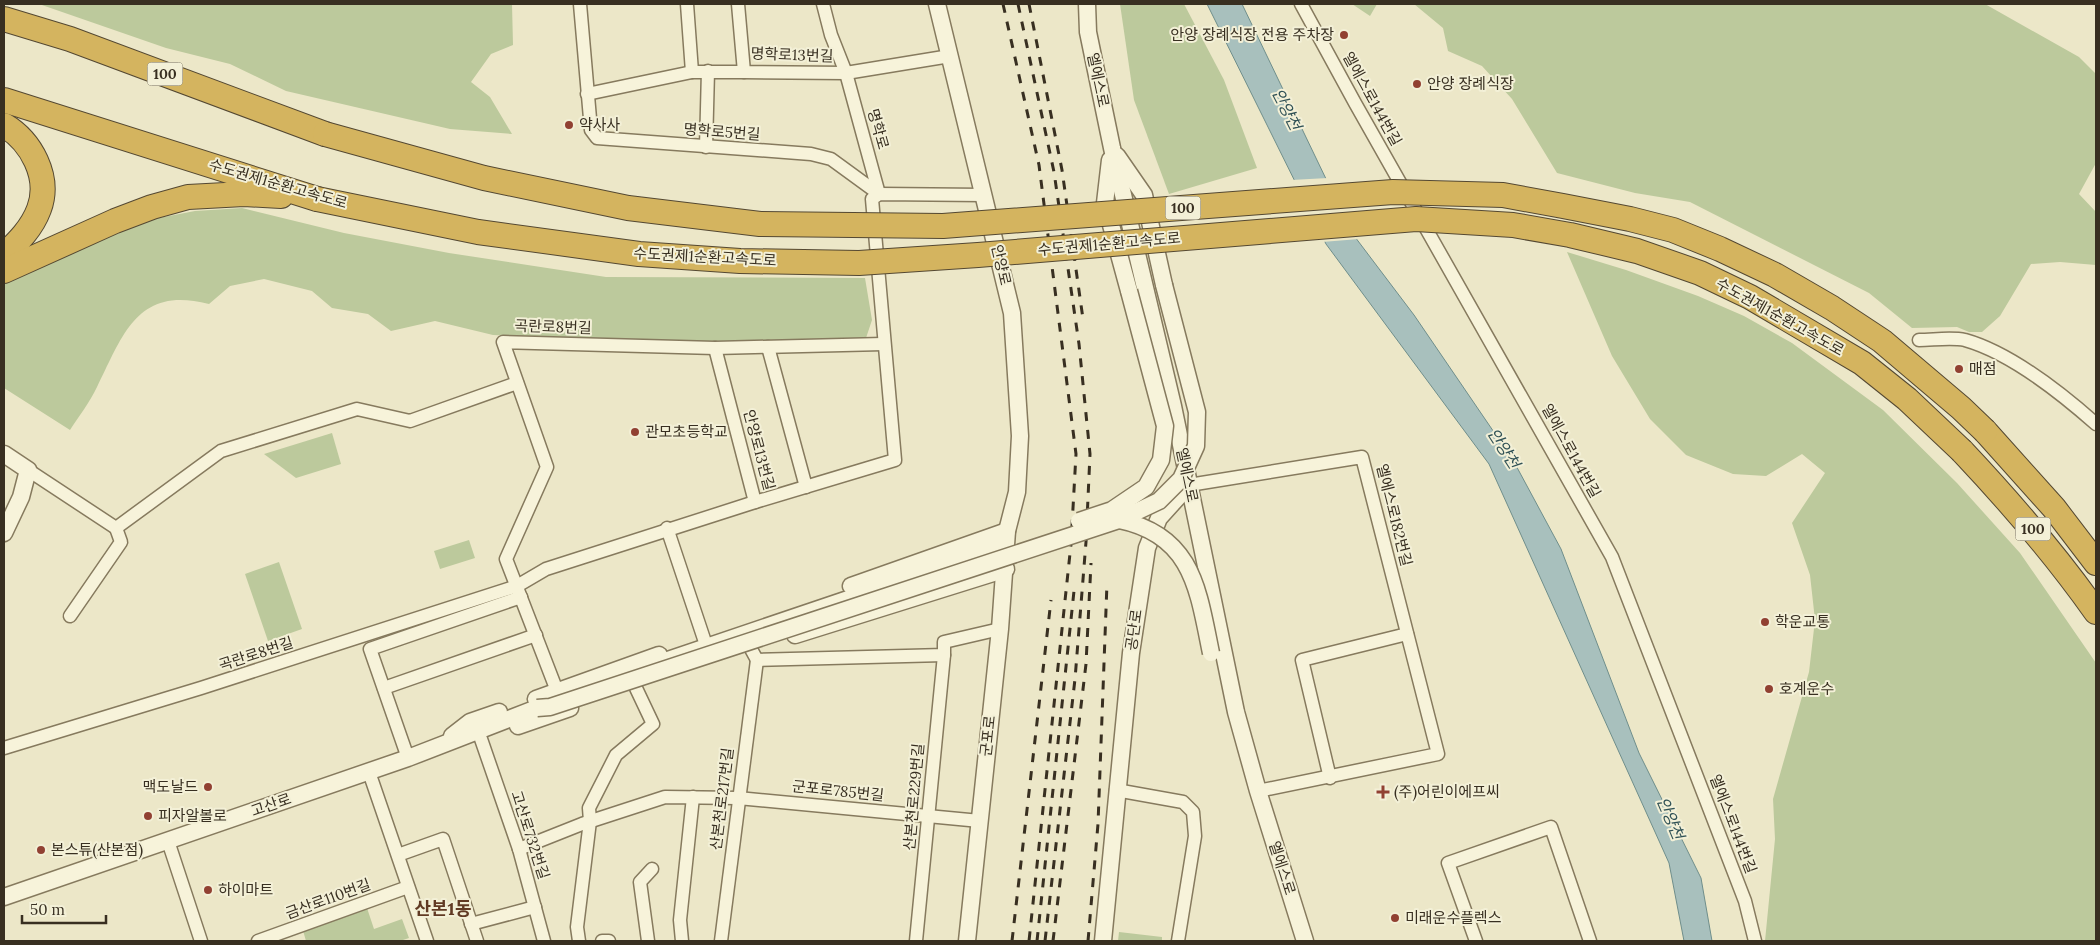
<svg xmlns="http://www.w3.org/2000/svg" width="2100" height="945" viewBox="0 0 2100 945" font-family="Lora,'Noto Sans KR',serif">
	<rect width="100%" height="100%" fill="#ece7c8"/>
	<g fill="#bcc99c">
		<path d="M 39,4 L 512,4 L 513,45 L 491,54 L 471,82 L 490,97 L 512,134 L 450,129 L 286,91 L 230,64 L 166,48 Z"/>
		<path d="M 1120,4 L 1184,4 L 1224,80 L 1257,168 L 1169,194 L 1134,100 Z"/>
		<path d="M 1352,4 L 1377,4 L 1370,16 Z"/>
		<path d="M 1414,4 L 1985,4 L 2079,57 L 2096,74 L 2096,163 L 2079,194 L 2096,212 L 2096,265 L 2060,262 L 2031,264 L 2000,316 L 1982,332 L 1969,332 L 1957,327 L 1912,328 L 1869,293 L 1690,202 L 1635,193 L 1557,173 L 1512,99 L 1482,66 L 1448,51 L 1443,28 Z"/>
		<path d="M 242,208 L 344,233 L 449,253 L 606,277 L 865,278 L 872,320 L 866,338 L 709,343 L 587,339 L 493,335 L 435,321 L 391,331 L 368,314 L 332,308 L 312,291 L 264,279 L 230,286 L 209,304 C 137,285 123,335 97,387 C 90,402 79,416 70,430 L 4,388 L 4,284 L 143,221 L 195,211 Z"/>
		<path d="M 1567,252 L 1626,270 L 1698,296 L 1744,316 L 1792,343 L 1883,410 L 1957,483 L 2020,553 L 2096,663 L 2096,941 L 1765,941 L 1775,839 L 1773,799 L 1809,672 L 1815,620 L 1810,575 L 1792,523 L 1825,473 L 1802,454 L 1766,476 L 1733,474 L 1686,455 L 1650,419 L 1612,356 Z"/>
		<path d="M 332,433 L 341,464 L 296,478 L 264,454 Z"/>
		<path d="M 469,540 L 475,558 L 440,569 L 434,551 Z"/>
		<path d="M 279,562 L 302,629 L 268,641 L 245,574 Z"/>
		<path d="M 366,905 L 374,929 L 402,919 L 409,938 L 400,941 L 306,941 L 302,927 Z"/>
		<path d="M 1119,932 L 1162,937 L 1162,941 L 1118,941 Z"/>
	</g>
	<path fill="#a8c0bd" stroke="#6f8e8b" d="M 1207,4 L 1242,4 L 1352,233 L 1414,315 L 1513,460 L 1561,549 L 1639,753 L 1701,878 L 1712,941 L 1684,941 L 1669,863 L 1489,464 L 1326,244 Z"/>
	<path fill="#ece7c8" d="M 1328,178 L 1354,232 L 1359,239 L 1322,242 L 1291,180 Z"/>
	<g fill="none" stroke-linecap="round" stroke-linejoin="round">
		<g stroke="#867a5e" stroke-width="15">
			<g id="minor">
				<path d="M 580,4 L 591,130 L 597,138 L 811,154 L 831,159 L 879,194"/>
				<path d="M 687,4 L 692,72"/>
				<path d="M 738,4 L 744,72 L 846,73 L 950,56"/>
				<path d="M 823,4 L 831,35 L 846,73 L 879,194"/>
				<path d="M 1301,4 L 1355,103 L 1612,557 L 1745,901 L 1755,941"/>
				<path d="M 587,94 L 692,72 L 744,72"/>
				<path d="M 706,147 L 708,71"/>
				<path d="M 1919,340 C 1933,340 1951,337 1965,340 C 2011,353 2061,393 2096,424"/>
				<path d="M 768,347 L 806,487"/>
				<path d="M 715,348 L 755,502 L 895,460 L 872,199 L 879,194 L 984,195"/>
				<path d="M 28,470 L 116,528 L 221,451 L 357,409 L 410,421 L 517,383"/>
				<path d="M 1189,485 L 1362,457 L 1438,754 L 1258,791"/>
				<path d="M 667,528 L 704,639"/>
				<path d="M 70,616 L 121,542 L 116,528"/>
				<path d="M 751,649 L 757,660 L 944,655 L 944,642 L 1000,629"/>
				<path d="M 384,688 L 536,635"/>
				<path d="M 557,691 L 506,559 L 547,467 L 503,342 L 715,348 L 883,344"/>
				<path d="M 481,739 L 519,849 L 544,941"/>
				<path d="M 4,748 L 201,688 L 517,586 L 546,569 L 755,502"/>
				<path d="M 408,758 L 370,649 L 521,597"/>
				<path d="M 369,772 L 427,941"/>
				<path d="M 1330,778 L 1302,660 L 1407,634"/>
				<path d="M 1116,790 L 1183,802 L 1193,812 L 1195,836 L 1178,941"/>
				<path d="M 168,841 L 201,941"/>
				<path d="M 519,849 L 582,824 L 665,797 L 738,798 L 980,821"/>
				<path d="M 398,855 L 443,839 L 477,941"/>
				<path d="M 471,924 L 535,907"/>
				<path d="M 258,941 L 408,887"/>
				<path d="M 579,941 L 577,927 L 590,821 L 589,808 L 616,755 L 653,724 L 635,686"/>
				<path d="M 602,941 L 609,941"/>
				<path d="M 648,941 L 640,882 L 652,869"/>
				<path d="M 682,941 L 680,920 L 693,797"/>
				<path d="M 721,941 L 757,660"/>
				<path d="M 916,941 L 944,655"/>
				<path d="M 1476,941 L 1448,863 L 1551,827 L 1590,941"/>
			</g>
		</g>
		<g stroke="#867a5e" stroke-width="19">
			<g id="tertiary">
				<path d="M 937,4 L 1012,313 L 1020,436 L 1017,492 L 1007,531 L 1000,629 L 967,941"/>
				<path d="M 1087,4 L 1088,32 L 1112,148 L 1173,406 L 1236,712 L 1258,791 L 1305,941"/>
				<path d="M 1117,156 L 1144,195 L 1164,285"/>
				<path d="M 1110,160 L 1105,203 L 1129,291"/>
				<path d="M 4,454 L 28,470 L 21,497 L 4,533"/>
				<path d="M 851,586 L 1007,531"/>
				<path d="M 795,635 L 1006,569"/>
				<path d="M 650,666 L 996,549"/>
				<path d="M 536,699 L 659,655"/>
				<path d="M 518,726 L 570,708"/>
				<path d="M 452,736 L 470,722 L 499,712"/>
				<path d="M 4,897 L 408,758 L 537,708 L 549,700"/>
				<path d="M 1103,941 L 1131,653 L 1147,548 L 1159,518 L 1189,485"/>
			</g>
		</g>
		<g stroke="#544832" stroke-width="26">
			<g id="motorway">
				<path d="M 4,19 L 70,39 L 325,134"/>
				<path d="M 4,100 L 317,199"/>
				<path d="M 4,125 C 31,141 51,177 39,209 C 32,228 18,242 4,255"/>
				<path d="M 4,271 L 115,221 L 152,207 L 188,197 L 244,194 L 281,196"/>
				<path d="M 1985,431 L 2054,508 L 2096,563"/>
				<path d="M 1962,451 C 2011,503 2055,554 2096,612"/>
			</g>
		</g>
		<use href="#minor" stroke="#f7f3da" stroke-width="12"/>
		<use href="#tertiary" stroke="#f7f3da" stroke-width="16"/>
		<use href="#motorway" stroke="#d4b45f" stroke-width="24"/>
		<g stroke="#382f21" stroke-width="3" stroke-dasharray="9 9" stroke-linecap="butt">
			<path d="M 1003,4 L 1039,165 L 1076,454 L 1071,544 L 1029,941"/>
			<path d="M 1018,4 L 1054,172 L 1079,344 L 1090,454 L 1086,542 L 1075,679 L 1045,941"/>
			<path d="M 1029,4 L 1062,170 L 1083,319"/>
			<path d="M 1012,941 L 1051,600"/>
			<path d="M 1037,941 L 1074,591"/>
			<path d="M 1053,941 L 1086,664 L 1091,563"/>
			<path d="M 1088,941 L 1098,824 L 1107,583"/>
		</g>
		<g stroke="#867a5e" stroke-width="19" stroke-linecap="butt">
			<g id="tertiary-bridge">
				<path d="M 1119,520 C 1193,535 1198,590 1211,653"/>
				<path d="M 1079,521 L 1112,510 L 1146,487 L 1161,460 L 1165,426 L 1129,291"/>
				<path d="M 537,708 L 550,707 L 1119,520 L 1159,501 L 1181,479 L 1196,446 L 1197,412 L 1164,285"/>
			</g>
		</g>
		<g stroke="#544832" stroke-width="26" stroke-linecap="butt">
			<g id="motorway-bridge">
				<path d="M 325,134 L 484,178 L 628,208 L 760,224 L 943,226 L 1393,192 L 1503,195 L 1563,206 L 1630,219 L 1673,230 L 1720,249 L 1775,275 L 1832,308 L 1882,341 L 1961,408 L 1985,431"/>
				<path d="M 317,199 L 478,232 L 639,254 L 740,261 L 859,263 L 978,255 L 1416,219 L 1513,225 L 1570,235 L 1637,251 L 1700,273 L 1750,297 L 1862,363 L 1907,399 L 1962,451"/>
			</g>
		</g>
		<use href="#tertiary-bridge" stroke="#f7f3da" stroke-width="16"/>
		<use href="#motorway-bridge" stroke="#d4b45f" stroke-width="24"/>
	</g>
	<g fill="#914132" stroke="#f3f0d7" stroke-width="2">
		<circle cx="1344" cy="35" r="5"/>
		<circle cx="1417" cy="84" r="5"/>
		<circle cx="569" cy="125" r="5"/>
		<circle cx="1959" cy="369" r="5"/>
		<circle cx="635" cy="432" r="5"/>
		<circle cx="1765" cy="622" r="5"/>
		<circle cx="1769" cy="689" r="5"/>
		<circle cx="208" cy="787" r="5"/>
		<path d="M1380.5 784.5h5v5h5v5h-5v5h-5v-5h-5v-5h5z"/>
		<circle cx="148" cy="816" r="5"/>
		<circle cx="41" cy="850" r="5"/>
		<circle cx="208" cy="890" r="5"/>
		<circle cx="1395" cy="918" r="5"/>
	</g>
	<g text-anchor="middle" stroke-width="4" stroke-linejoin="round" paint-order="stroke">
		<g fill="#f3f0d7" stroke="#706958" stroke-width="1">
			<rect x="147.5" y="62.5" width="35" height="23" rx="4"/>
			<rect x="1165.5" y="196.5" width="35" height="23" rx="4"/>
			<rect x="2015.5" y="517.5" width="35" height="23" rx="4"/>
		</g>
		<g font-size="14" font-weight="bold" fill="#382f21">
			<text x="165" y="79">100</text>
			<text x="1183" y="213">100</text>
			<text x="2033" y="534">100</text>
		</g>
		<g font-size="15" fill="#382f21" stroke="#f3f0d7" text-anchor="start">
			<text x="1334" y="40" text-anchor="end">안양 장례식장 전용 주차장</text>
			<text x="1427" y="89">안양 장례식장</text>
			<text x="579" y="130">약사사</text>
			<text x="1969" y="374">매점</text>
			<text x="645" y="437">관모초등학교</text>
			<text x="1775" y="627">학운교통</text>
			<text x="1779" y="694">호계운수</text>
			<text x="198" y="792" text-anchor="end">맥도날드</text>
			<text x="1394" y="797">(주)어린이에프씨</text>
			<text x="158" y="821">피자알볼로</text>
			<text x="51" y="855">본스튜(산본점)</text>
			<text x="218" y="895">하이마트</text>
			<text x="1405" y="923">미래운수플렉스</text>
		</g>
		<g font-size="15" fill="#382f21" stroke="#f3f0d7">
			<text transform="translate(792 55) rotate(2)" y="5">명학로13번길</text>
			<text transform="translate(1098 80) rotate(78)" y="5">엘에스로</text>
			<text transform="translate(1372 99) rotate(61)" y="5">엘에스로144번길</text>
			<text transform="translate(878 129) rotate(74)" y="5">명학로</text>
			<text transform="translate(722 132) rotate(4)" y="5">명학로5번길</text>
			<text transform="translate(278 184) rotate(16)" y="5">수도권제1순환고속도로</text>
			<text transform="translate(1109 244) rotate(-5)" y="5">수도권제1순환고속도로</text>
			<text transform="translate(705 257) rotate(3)" y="5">수도권제1순환고속도로</text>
			<text transform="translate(1001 265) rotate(77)" y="5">안양로</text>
			<text transform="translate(1780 317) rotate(29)" y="5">수도권제1순환고속도로</text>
			<text transform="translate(553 327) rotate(2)" y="5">곡란로8번길</text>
			<text transform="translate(759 450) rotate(75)" y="5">안양로13번길</text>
			<text transform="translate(1571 451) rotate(61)" y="5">엘에스로144번길</text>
			<text transform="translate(1187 475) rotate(78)" y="5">엘에스로</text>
			<text transform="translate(1394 515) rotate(76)" y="5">엘에스로182번길</text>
			<text transform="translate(1134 630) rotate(-82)" y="5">공단로</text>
			<text transform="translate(256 654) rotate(-18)" y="5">곡란로8번길</text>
			<text transform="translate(988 736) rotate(-84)" y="5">군포로</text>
			<text transform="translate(838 791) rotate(6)" y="5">군포로785번길</text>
			<text transform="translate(914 797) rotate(-85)" y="5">산본천로229번길</text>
			<text transform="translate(722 799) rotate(-83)" y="5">산본천로217번길</text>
			<text transform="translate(271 805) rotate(-19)" y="5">고산로</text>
			<text transform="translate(1733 824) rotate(69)" y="5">엘에스로144번길</text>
			<text transform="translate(530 835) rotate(72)" y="5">고산로732번길</text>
			<text transform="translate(1282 868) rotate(72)" y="5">엘에스로</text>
			<text transform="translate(328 899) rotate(-20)" y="5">금산로110번길</text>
		</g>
		<g font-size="16" font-style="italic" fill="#315256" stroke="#f3f0d7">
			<text transform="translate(1287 109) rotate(63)" y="6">안양천</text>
			<text transform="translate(1504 448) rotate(57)" y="6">안양천</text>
			<text transform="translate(1671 818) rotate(67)" y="6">안양천</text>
		</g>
		<g font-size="18" font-weight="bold" fill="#613a23" stroke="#f3f0d7">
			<text x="443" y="915">산본1동</text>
		</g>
	</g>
	<rect width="2100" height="945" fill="none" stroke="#382f21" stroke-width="10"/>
	<path d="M22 915v8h84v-8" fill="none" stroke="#382f21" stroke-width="2.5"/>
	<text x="30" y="915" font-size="15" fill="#382f21" stroke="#f3f0d7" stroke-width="4" paint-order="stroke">50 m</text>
</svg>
